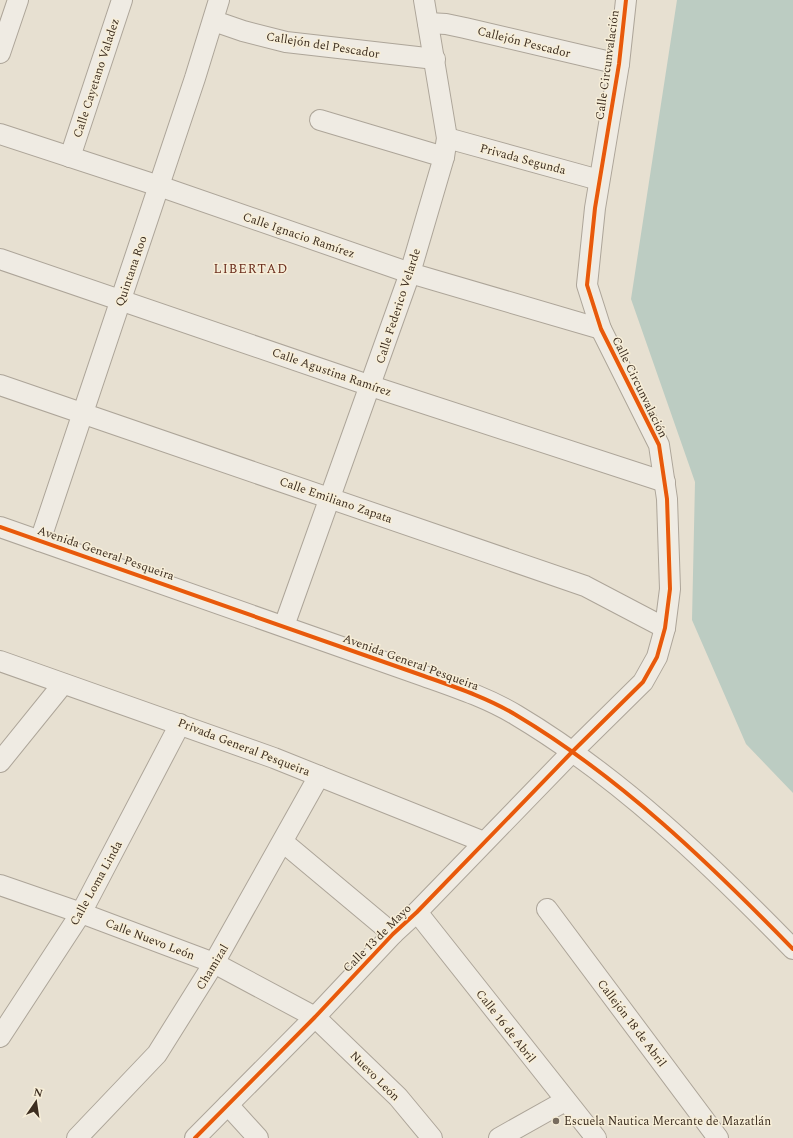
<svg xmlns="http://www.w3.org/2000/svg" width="793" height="1138" viewBox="0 0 793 1138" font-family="Spectral,serif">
	<rect width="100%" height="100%" fill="#e7e0d1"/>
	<path fill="#bcccc2" d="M 677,0 L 793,0 L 793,793 L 746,744 L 692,620 L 695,482 L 631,299 Z"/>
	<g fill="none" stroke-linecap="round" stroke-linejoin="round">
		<g stroke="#ada599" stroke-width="22">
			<g id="minor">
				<path d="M 214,21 L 243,31 L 286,42 L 435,59"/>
				<path d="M 428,23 L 446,24 L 465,28 L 619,64"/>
				<path d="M 0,53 L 18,0"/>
				<path d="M 320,120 L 444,157"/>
				<path d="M 0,134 L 159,186 L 410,273 L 601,329"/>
				<path d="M 447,138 L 599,180"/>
				<path d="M 70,157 L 122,0"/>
				<path d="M 0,259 L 371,386 L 665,482"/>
				<path d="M 0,385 L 585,586 L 665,628"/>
				<path d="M 0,527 L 424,676 C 455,687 488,698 516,715 C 620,777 709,863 793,949"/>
				<path d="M 40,541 L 195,78 L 219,0"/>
				<path d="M 284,626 L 410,273 L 444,157 L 447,138 L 424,0"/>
				<path d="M 0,661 L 274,758 L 484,842"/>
				<path d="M 0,762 L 63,684"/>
				<path d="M 283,842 L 393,934"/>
				<path d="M 0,885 L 81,913 L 214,963 L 315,1017 L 398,1097 L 432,1138"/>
				<path d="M 547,909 L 718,1138"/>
				<path d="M 417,912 L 596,1138"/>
				<path d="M 0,1037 L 81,913 L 180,724"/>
				<path d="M 228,1105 L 258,1138"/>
				<path d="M 77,1138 L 157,1054 L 214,963 L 319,776"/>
				<path d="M 195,1138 L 315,1017 L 393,934 L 417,912 L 572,752 L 643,682 L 657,657 L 665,628 L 670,589 L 667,499 L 659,445 L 601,329 L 587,285 L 595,208 L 619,64 L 626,0"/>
				<path d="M 499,1138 L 565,1101"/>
			</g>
		</g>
		<use href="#minor" stroke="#efebe3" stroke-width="20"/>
		<g stroke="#f7eed8" stroke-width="6">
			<g id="cycleway">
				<path d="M 0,527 L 424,676 C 455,687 488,698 516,715 C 620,777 709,863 793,949"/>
				<path d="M 195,1138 L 315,1017 L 393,934 L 417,912 L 572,752 L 643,682 L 657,657 L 665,628 L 670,589 L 667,499 L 659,445 L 601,329 L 587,285 L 595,208 L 619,64 L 626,0"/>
			</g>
		</g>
		<use href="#cycleway" stroke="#e8590c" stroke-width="4"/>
	</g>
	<circle fill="#786c5e" stroke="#f7eed8" stroke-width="1.5" cx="556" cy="1121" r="4"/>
	<g text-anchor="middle" stroke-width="3" stroke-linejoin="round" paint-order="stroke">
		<g font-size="12" fill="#3d2e20" stroke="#f7eed8">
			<text transform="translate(524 42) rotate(14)" y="4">Callejón Pescador</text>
			<text transform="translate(323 45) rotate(9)" y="4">Callejón del Pescador</text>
			<text transform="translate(607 65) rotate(-82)" y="4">Calle Circunvalación</text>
			<text transform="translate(96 78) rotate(-72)" y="4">Calle Cayetano Valadez</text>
			<text transform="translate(523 159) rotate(15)" y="4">Privada Segunda</text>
			<text transform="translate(299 235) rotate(19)" y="4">Calle Ignacio Ramírez</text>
			<text transform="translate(131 271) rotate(-71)" y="4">Quintana Roo</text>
			<text transform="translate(398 306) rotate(-72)" y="4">Calle Federico Velarde</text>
			<text transform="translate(332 372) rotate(19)" y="4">Calle Agustina Ramírez</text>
			<text transform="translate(640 387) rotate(64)" y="4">Calle Circunvalación</text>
			<text transform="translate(336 500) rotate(19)" y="4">Calle Emiliano Zapata</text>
			<text transform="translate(106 553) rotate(19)" y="4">Avenida General Pesqueira</text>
			<text transform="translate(411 662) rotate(20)" y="4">Avenida General Pesqueira</text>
			<text transform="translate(244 747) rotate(21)" y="4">Privada General Pesqueira</text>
			<text transform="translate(96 883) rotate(-61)" y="4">Calle Loma Linda</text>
			<text transform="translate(377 938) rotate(-45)" y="4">Calle 13 de Mayo</text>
			<text transform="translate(150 939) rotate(21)" y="4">Calle Nuevo León</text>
			<text transform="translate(212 967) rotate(-59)" y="4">Chamizal</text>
			<text transform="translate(632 1023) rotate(53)" y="4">Callejón 18 de Abril</text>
			<text transform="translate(506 1026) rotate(52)" y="4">Calle 16 de Abril</text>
			<text transform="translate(375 1076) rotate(45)" y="4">Nuevo León</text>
		</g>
		<g font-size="12" fill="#3d2e20" stroke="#f7eed8" text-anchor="start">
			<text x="564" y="1125">Escuela Nautica Mercante de Mazatlán</text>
		</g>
		<g font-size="13" letter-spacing="1" fill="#6b2e1e" stroke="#f7eed8">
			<text x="251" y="273">LIBERTAD</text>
		</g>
	</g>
	<g transform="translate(36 1102) rotate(13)" stroke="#f7eed8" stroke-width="3" paint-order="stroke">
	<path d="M0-3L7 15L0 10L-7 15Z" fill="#3d2e20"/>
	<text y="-6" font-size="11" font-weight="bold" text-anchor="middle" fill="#3d2e20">N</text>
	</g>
</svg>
